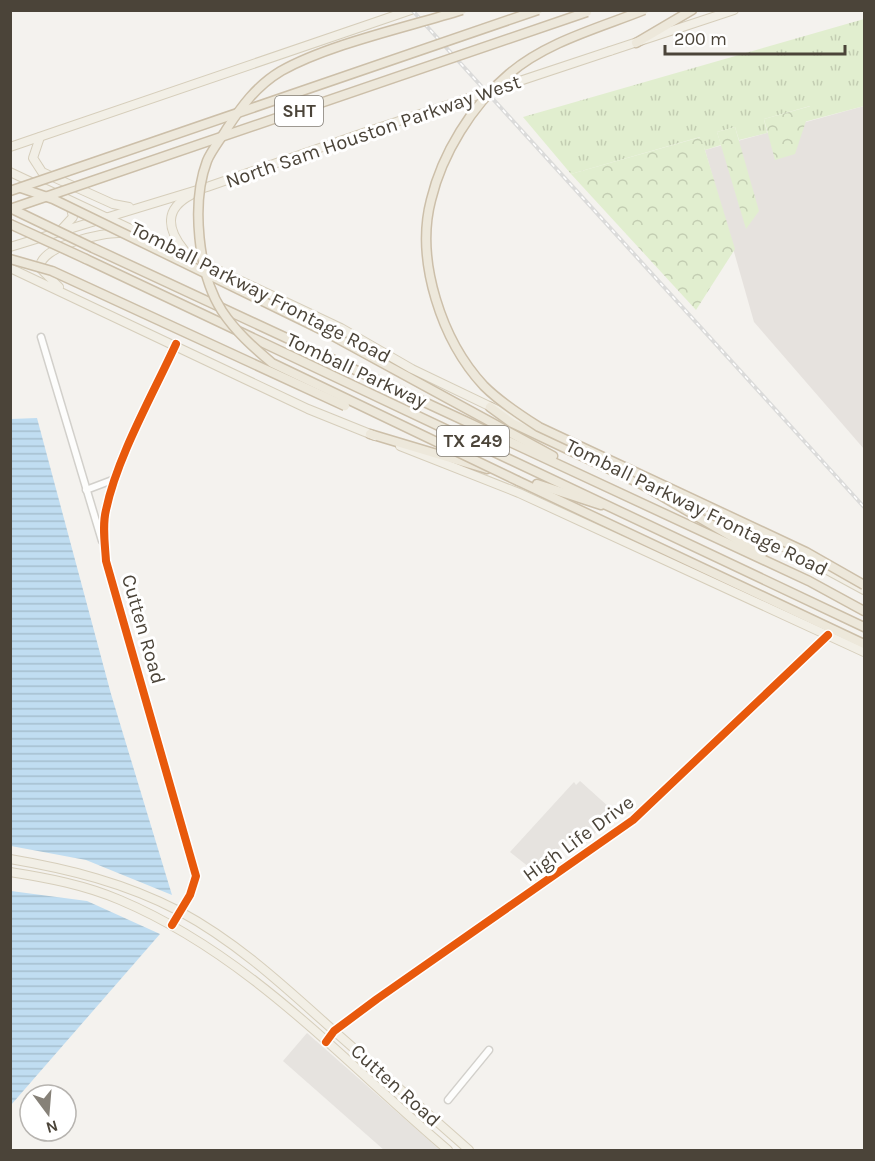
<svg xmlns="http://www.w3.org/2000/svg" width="875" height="1161" viewBox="0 0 875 1161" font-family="Karla,sans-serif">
	<defs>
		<pattern id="grass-tufts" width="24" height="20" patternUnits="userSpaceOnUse" patternTransform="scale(1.5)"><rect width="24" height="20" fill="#e1eecf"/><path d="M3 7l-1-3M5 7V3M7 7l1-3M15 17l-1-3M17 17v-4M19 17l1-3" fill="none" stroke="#c3cdb2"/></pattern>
		<pattern id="forest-crowns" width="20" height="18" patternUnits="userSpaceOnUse" patternTransform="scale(1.5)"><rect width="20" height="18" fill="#e1eecf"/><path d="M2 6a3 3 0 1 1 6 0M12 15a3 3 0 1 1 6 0" fill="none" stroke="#c3cdb2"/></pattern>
		<pattern id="water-rules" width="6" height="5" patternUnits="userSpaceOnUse" patternTransform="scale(1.5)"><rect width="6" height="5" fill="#c0ddf1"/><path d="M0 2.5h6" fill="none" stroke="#a6bfcf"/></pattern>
	</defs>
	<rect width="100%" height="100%" fill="#f4f2ee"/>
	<path fill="#e6e2de" d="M 864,106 L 864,449 L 754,322 L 705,150 Z"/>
	<path fill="url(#grass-tufts)" d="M 864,19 L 864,106 L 804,122 L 810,106 L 764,119 L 767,133 L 739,140 L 735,127 L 717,132 L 721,145 L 705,150 L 700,137 L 571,174 L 523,117 Z"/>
	<g fill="url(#forest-crowns)">
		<path d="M 811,106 L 795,154 L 775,160 L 764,119 Z"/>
		<path d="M 735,127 L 759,211 L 746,229 L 717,132 Z"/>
		<path d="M 701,137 L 735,249 L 696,310 L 571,174 Z"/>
	</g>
	<g fill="#e6e3df">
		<path d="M 580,781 L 610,808 L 608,811 L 612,815 L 583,846 L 570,837 L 546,863 L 534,871 L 510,852 L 574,782 L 576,785 Z"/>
		<path d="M 307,1033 L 440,1150 L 384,1150 L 283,1061 Z"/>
	</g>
	<g fill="url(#water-rules)">
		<path d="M 37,418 L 111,694 L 172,895 L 86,860 L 11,846 L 11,419 Z"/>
		<path d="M 11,891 L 87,901 L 160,934 L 11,1105 Z"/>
	</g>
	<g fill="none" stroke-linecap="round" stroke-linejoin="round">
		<g stroke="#d2d0cb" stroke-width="9">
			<g id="minor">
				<path d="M 41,337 L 102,541"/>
				<path d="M 86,490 L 115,479"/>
				<path d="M 172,925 L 190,895 L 196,876 L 106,561 C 105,544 102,526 106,510 C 117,457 153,394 176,344"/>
				<path d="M 326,1042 L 334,1031 L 377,999 L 633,820 L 828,635"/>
				<path d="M 448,1100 L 489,1050"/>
			</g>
		</g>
		<g stroke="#d6cebb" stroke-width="10">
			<g id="major">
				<path d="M 610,51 L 734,10"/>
				<path d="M 40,137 L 33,158 L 42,172 L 113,204 L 129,207"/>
				<path d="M 10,147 L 411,10"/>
				<path d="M 10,172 L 341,328 L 412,369 L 537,429"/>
				<path d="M 62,229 L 73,217 L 70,204"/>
				<path d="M 10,247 L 207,187 L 366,132"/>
				<path d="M 184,250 C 167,229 164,209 191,195"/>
				<path d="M 10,268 L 308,409 L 375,436"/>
				<path d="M 59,287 L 40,268 C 39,246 103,232 121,233"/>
				<path d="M 400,446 L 519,493 L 864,652"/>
				<path d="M 705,509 L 794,552 L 864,590"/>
				<path d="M 10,859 C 69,869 125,883 179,911 C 237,942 285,987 333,1030 C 378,1070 424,1110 469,1150"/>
				<path d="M 10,872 C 48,878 85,885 120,900 C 250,955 343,1061 448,1150"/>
			</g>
		</g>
		<g stroke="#ccbfa9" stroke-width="11">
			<g id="highway">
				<path d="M 636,43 L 692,10"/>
				<path d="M 93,248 L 809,581 L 864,611"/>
				<path d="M 86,259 L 864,627"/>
				<path d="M 322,330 L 553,456"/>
				<path d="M 490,407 L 512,423 L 641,484 L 762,554"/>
				<path d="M 370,434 L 487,469"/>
				<path d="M 518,481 L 864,644"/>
				<path d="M 537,484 L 601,505"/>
			</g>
		</g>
		<use href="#minor" stroke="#fdfdfc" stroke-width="6"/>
		<use href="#major" stroke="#f2efe6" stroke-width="8"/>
		<use href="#highway" stroke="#ede8db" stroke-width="8"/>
		<g stroke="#dbdbda" stroke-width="4">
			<path id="rail" d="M 412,10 L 864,507"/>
		</g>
		<use href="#rail" stroke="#fff" stroke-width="1.5" stroke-dasharray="4.5" stroke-linecap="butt"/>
		<g stroke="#d6cebb" stroke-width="10" stroke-linecap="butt">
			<path id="major-bridge" d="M 366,132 L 610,51"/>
		</g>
		<g stroke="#ccbfa9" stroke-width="11" stroke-linecap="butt">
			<g id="highway-bridge">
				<path d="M 462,10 C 408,27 329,44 281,71 C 256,86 241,107 226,130 C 220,140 211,151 207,161 C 191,203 198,274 222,311 C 236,332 253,347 272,363 L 518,481"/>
				<path d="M 644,10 C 599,28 546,42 509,74 C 472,105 442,154 431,200 C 415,261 442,341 484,386 C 500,402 520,415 539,427 L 806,552 L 864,585"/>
				<path d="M 21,188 L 53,199 L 322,330"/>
				<path d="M 10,191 L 538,10"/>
				<path d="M 10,208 L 93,248"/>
				<path d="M 10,209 L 587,12"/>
				<path d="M 10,224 L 86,259"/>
				<path d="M 10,259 L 52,271 L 345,406"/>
			</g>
		</g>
		<use href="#major-bridge" stroke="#f2efe6" stroke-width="8"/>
		<use href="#highway-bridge" stroke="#ede8db" stroke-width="8"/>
		<g stroke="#fff" stroke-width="11">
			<g id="cycleway">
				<path d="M 172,925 L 190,895 L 196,876 L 106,561 C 105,544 102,526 106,510 C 117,457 153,394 176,344"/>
				<path d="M 326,1042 L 334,1031 L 377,999 L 633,820 L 828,635"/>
			</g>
		</g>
		<use href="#cycleway" stroke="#e8590c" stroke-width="8"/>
	</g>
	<g text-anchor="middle" stroke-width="6" stroke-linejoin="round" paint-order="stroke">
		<g fill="#fff" stroke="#817c74" stroke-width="1.5">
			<rect x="275" y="96" width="48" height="30" rx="4.5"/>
			<rect x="437" y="426" width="72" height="30" rx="4.5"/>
		</g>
		<g font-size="18" font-weight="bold" fill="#4b4439">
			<text x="299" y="117">SHT</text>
			<text x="473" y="447">TX 249</text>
		</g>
		<g font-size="20" fill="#4b4439" stroke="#fff">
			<text transform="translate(373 131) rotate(-19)" y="7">North Sam Houston Parkway West</text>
			<text transform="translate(261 292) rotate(27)" y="7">Tomball Parkway Frontage Road</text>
			<text transform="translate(357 370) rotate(25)" y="7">Tomball Parkway</text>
			<text transform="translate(697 507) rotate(26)" y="7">Tomball Parkway Frontage Road</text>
			<text transform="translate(144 629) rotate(74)" y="7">Cutten Road</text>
			<text transform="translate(578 838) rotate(-36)" y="7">High Life Drive</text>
			<text transform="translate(396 1085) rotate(42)" y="7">Cutten Road</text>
		</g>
	</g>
	<rect width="875" height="1161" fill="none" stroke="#4b4439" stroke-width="24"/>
	<g transform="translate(48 1113) rotate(164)"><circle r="28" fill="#ffffff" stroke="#b7b4b0" stroke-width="1.5"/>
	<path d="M0-4.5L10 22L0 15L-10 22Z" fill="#868178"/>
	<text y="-9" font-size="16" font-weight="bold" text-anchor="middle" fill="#4b4439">N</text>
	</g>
	<path d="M665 45v9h180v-9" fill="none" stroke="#4b4439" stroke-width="3"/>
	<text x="674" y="45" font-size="18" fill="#4b4439" stroke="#ffffff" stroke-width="4.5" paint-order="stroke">200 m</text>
</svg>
